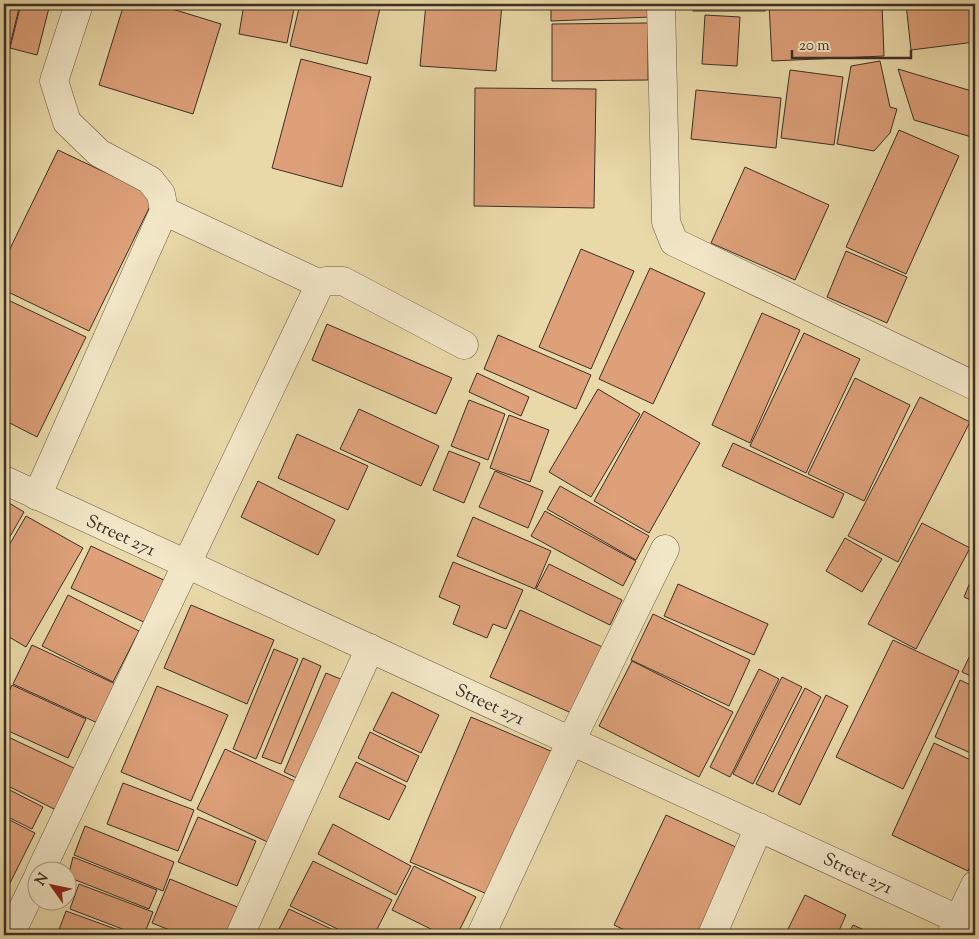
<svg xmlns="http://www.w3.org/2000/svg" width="979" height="939" viewBox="0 0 979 939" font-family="'Sorts Mill Goudy',serif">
	<rect width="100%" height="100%" fill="#e9d9a8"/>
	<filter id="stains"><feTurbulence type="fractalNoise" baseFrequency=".004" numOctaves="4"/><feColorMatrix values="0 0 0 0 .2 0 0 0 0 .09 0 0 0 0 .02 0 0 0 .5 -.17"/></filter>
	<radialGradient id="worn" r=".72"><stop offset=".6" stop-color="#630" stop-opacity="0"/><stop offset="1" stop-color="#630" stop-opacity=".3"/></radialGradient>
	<g fill="#dda079" stroke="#3c2f27">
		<path d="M 4,4 L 20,4 L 9,49 L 4,48 Z"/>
		<path d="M 21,4 L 50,4 L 37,55 L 10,48 Z"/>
		<path d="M 124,4 L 156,4 L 221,24 L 193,114 L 99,85 Z"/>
		<path d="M 194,4 L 219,4 L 217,9 Z"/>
		<path d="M 244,4 L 295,4 L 287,43 L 239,34 Z"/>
		<path d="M 300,4 L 381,4 L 367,64 L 290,46 Z"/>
		<path d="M 426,4 L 502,4 L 496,71 L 420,66 Z"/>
		<path d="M 551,4 L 650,4 L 651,17 L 551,21 Z"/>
		<rect x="693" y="4" width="72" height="7"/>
		<path d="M 769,4 L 882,4 L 884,56 L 772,61 Z"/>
		<path d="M 906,4 L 975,4 L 975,42 L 911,50 Z"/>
		<path d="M 705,15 L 740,17 L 737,66 L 702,64 Z"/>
		<path d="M 648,23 L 648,80 L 552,81 L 552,24 Z"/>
		<path d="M 301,59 L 371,77 L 342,187 L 272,168 Z"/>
		<path d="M 880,61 L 890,107 L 897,109 L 890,133 L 874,151 L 837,144 L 851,66 Z"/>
		<path d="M 898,69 L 975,92 L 975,138 L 914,120 Z"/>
		<path d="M 790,70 L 843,77 L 834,145 L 781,138 Z"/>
		<path d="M 475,88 L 596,89 L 594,208 L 474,206 Z"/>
		<path d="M 696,90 L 781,98 L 776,148 L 691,139 Z"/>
		<path d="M 899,130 L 959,156 L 906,274 L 846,247 Z"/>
		<path d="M 58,150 L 155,196 L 89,331 L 4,290 L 4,261 Z"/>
		<path d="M 745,167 L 829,205 L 795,280 L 711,243 Z"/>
		<path d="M 581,249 L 634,271 L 591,369 L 539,347 Z"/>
		<path d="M 846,251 L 907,277 L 887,323 L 827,297 Z"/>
		<path d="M 650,268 L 705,293 L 653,404 L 599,379 Z"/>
		<path d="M 8,300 L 86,337 L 37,437 L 4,420 L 4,309 Z"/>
		<path d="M 762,313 L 800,330 L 750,443 L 712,425 Z"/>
		<path d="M 327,324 L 452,378 L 436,414 L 312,360 Z"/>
		<path d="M 804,333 L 860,359 L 806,473 L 750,446 Z"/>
		<path d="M 498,335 L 591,375 L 576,409 L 484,369 Z"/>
		<path d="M 477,373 L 529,397 L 521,416 L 469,392 Z"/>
		<path d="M 855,378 L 910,405 L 864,501 L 808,474 Z"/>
		<path d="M 598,389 L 640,414 L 591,497 L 549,472 Z"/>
		<path d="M 920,397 L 970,422 L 898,562 L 848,536 Z"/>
		<path d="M 469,400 L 505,414 L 488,460 L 451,446 Z"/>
		<path d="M 359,409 L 439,446 L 421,486 L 340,449 Z"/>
		<path d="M 644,411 L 700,443 L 649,533 L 594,501 Z"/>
		<path d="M 509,415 L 549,430 L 530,482 L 490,468 Z"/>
		<path d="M 297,434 L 368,466 L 348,510 L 278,478 Z"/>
		<path d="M 733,443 L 844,494 L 833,518 L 722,466 Z"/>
		<path d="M 449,451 L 480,463 L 464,503 L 433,490 Z"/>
		<path d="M 495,471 L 543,491 L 528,528 L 479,507 Z"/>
		<path d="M 258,481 L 335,520 L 318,555 L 241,517 Z"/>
		<path d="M 560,486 L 649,536 L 636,560 L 547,509 Z"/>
		<path d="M 4,500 L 24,512 L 4,547 Z"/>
		<path d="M 545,511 L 636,561 L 623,586 L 531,536 Z"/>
		<path d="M 26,516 L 83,548 L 26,647 L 4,634 L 4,554 Z"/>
		<path d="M 473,517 L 551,551 L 535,589 L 457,556 Z"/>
		<path d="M 922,523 L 970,548 L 916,649 L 868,624 Z"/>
		<path d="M 845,538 L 882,559 L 862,592 L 826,571 Z"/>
		<path d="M 91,546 L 168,582 L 148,624 L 71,588 Z"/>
		<path d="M 453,562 L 523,590 L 506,629 L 493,624 L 487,638 L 453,624 L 460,606 L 439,597 Z"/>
		<path d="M 549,564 L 622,600 L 610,625 L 536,589 Z"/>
		<path d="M 975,570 L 975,602 L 964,597 Z"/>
		<path d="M 678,584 L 768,624 L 754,655 L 664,616 Z"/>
		<path d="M 68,595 L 139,631 L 113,682 L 42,646 Z"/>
		<path d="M 191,605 L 274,640 L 247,704 L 164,668 Z"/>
		<path d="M 520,610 L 607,649 L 576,715 L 490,677 Z"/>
		<path d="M 653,614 L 750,660 L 729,706 L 631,660 Z"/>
		<path d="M 893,640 L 959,671 L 903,789 L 836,757 Z"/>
		<path d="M 32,645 L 122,687 L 104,726 L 13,684 Z"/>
		<path d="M 974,647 L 975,648 L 975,678 L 962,672 Z"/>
		<path d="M 274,649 L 298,659 L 256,759 L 233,749 Z"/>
		<path d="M 303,658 L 321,666 L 281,764 L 262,757 Z"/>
		<path d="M 632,661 L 733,712 L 699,777 L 599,726 Z"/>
		<path d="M 759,669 L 779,679 L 730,777 L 710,767 Z"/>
		<path d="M 326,673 L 343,680 L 301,780 L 284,772 Z"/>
		<path d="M 782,677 L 802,687 L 753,784 L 733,774 Z"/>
		<path d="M 960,680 L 975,687 L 975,755 L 935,737 Z"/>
		<path d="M 12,685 L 86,719 L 68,758 L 4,729 L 4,702 Z"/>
		<path d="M 157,686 L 228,715 L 191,801 L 121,772 Z"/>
		<path d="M 805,688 L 821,697 L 773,792 L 756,784 Z"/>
		<path d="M 392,692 L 439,715 L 421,753 L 373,730 Z"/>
		<path d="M 826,695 L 848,706 L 800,805 L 778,794 Z"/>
		<path d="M 471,717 L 553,752 L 492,896 L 410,862 Z"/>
		<path d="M 370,732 L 419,756 L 407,782 L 358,758 Z"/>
		<path d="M 4,735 L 76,769 L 56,810 L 4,784 Z"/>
		<path d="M 934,743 L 975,762 L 975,854 L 968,871 L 892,835 Z"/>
		<path d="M 225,749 L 304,785 L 276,846 L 197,809 Z"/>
		<path d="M 356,762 L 406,786 L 389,820 L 339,797 Z"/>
		<path d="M 123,783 L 194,810 L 178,851 L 107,824 Z"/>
		<path d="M 4,787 L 43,807 L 32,829 L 4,815 Z"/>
		<path d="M 666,815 L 740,849 L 699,935 L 635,935 L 614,925 Z"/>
		<path d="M 4,817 L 35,833 L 6,891 L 4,889 Z"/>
		<path d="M 198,817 L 256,841 L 237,886 L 178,862 Z"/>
		<path d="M 333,824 L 411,866 L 396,895 L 318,854 Z"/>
		<path d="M 85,826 L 174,862 L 163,891 L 74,855 Z"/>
		<path d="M 73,857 L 157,890 L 149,909 L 68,877 Z"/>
		<path d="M 313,861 L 392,900 L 374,935 L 350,935 L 290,906 Z"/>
		<path d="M 414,866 L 476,897 L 457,935 L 443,935 L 392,910 Z"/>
		<path d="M 170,879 L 247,911 L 236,935 L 182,935 L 152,923 Z"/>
		<path d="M 79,884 L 153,912 L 144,935 L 138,935 L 70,909 Z"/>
		<path d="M 805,895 L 846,915 L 837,935 L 785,935 Z"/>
		<path d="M 289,909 L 344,935 L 276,935 Z"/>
		<path d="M 66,911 L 132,935 L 57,935 Z"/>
		<path d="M 853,925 L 875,935 L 848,935 Z"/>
	</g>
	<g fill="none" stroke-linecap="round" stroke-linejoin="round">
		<g stroke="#675a47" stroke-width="29">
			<g id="minor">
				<path d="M 661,4 L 666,222 L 674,242 L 975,386"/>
				<path d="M 164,211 L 320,284"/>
				<path d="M 4,480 L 975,927"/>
				<path d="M 37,496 L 164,211 L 161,194 L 150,180 L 99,153 L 67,122 L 54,81 L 79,4"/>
				<path d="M 40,872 L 320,284 L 326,281 L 343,281 L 464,345"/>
				<path d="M 10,935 L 38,877"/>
				<path d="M 240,935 L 370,648"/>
				<path d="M 481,935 L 571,741 L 665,549"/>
				<path d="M 712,935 L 759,827"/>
				<path d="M 951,935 L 975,885"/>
			</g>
		</g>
		<use href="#minor" stroke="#f1e6c6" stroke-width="28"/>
	</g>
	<g text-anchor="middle" stroke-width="5" stroke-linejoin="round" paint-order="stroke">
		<g font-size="18" fill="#3c2f27" stroke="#f1e6c6">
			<text transform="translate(121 535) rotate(25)" y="6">Street 271</text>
			<text transform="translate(490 704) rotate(25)" y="6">Street 271</text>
			<text transform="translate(858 873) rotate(25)" y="6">Street 271</text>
		</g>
	</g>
	<rect width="979" height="939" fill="none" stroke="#e9d9a8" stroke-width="20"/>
	<rect x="5" y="5" width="969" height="929" fill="none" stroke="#3c2f27" stroke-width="2.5"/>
	<rect x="10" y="10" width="959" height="919" fill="none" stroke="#3c2f27"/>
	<g transform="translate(52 886) rotate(303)"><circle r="24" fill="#f1e6c6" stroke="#a99d86"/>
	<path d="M0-4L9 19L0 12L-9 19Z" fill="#8f2418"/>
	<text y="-8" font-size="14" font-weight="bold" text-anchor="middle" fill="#3c2f27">N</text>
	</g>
	<path d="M792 50v8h119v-8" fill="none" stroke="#3c2f27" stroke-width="2.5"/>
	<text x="799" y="50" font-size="15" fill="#3c2f27" stroke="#f1e6c6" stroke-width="4" paint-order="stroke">20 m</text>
	<rect width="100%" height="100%" filter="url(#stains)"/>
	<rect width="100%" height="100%" fill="url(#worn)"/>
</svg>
